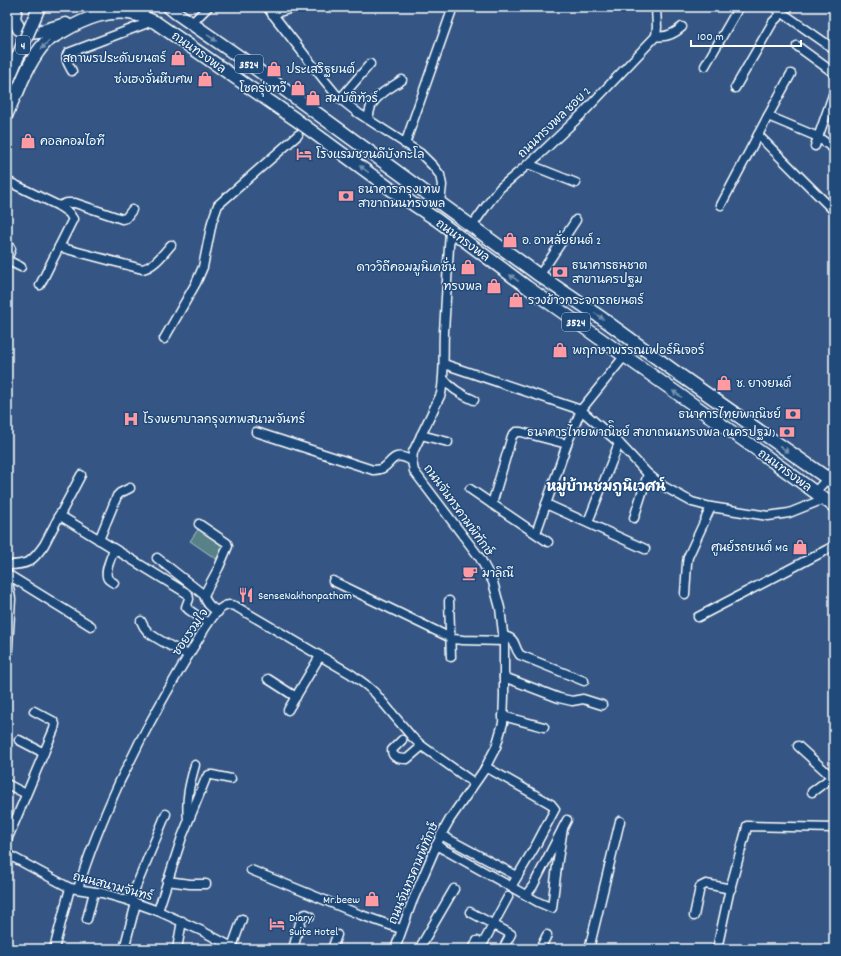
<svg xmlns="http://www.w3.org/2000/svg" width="841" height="956" viewBox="0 0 841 956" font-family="Dekko,'Playpen Sans Thai',sans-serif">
	<rect width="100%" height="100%" fill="#355684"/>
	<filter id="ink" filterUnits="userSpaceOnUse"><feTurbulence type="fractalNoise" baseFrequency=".025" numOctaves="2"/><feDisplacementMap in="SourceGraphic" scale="8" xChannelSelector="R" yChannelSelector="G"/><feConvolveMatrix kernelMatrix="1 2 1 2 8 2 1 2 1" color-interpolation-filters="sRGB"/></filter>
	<g filter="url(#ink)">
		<path fill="#588188" stroke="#acc0c4" d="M 199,528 L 225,546 L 216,559 L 190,541 Z"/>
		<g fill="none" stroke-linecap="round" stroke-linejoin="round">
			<g stroke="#fff" stroke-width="11">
				<g id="minor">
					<path d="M 267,7 L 325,81 L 339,98 L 358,113 L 420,153 L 433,166 L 440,175 L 442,185 L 440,203"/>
					<path d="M 656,7 L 657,27 L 656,36 C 666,38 674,34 682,27"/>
					<path d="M 774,7 L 834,49"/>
					<path d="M 272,14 L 296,7"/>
					<path d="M 192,23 L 208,7"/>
					<path d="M 797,46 L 834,73"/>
					<path d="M 705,66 L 739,7"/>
					<path d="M 72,71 C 69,65 64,59 68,53 L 153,21"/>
					<path d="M 735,88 L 773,22 L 782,13"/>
					<path d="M 340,99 L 370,64"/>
					<path d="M 768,116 L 818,137 L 834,149"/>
					<path d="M 368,119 C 369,114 370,108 372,104 C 379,93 392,87 402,80"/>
					<path d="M 758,135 L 834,211"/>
					<path d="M 405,144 L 453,7"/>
					<path d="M 815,146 L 834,92"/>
					<path d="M 528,164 L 576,183"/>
					<path d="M 7,181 L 59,206 L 69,213 L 73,219 L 40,285"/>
					<path d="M 721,205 L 768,116 L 791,74"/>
					<path d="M 59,206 L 67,203 L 75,203 L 122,219 L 126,218 L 132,210"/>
					<path d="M 472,226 L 487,205 L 500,188 L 539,155 L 581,115 L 656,36"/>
					<path d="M 7,246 L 9,246 L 11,249 L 8,257 L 8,260 L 11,262 L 21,267"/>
					<path d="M 59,247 L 142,269 C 154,267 163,254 171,245"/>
					<path d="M 539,276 L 576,220"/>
					<path d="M 164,339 L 196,283 L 203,267 L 212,222 L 218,205 L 298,135"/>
					<path d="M 444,364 L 581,410 L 619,443 L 648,474 L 663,486 L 692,502 L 711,507 L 768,516 L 789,513 L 824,499"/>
					<path d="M 443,378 C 451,389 462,395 474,400"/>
					<path d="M 256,432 L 373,470 C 394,471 387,447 412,461"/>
					<path d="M 421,435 L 448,442"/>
					<path d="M 470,489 L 548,542"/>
					<path d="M 815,492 L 827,479 L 834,469"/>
					<path d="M 492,504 L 512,436 L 516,432 L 521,432 L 567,444"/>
					<path d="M 546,504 L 645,549"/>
					<path d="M 59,515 L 188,594 L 189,599 L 186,607 L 189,610 L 208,623"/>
					<path d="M 634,518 L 648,474"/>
					<path d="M 588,522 L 619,443"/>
					<path d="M 199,524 L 227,543 L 228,546 L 219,567 L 204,595"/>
					<path d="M 536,533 L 567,444 L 581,410 L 635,343"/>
					<path d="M 99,540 L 117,496 L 120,493 L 130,488"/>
					<path d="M 114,549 C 112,555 105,570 107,576 C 107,580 111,581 114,583"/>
					<path d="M 157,558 L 204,595 C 206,604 211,607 218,612"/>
					<path d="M 7,565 C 28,565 32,562 44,545 L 81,475"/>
					<path d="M 7,574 L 91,626"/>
					<path d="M 7,574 L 11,599 L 7,661"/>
					<path d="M 333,581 L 453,639 L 463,640 L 504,641"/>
					<path d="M 685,594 L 687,563 L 688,557 L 711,507"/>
					<path d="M 449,601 L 451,657"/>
					<path d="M 698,617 L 834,546"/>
					<path d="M 141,621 C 143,626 145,629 148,632 C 157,640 177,649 188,655"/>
					<path d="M 503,636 C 518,639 512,645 520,655 L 584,681"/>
					<path d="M 504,677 L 559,698 L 572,701 L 583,699 L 602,705"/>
					<path d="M 268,679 L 296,697"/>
					<path d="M 288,710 L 320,656"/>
					<path d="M 503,716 L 544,727"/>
					<path d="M 19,740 L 44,753"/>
					<path d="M 402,740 L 392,750 C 392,758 399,759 407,759 L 422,746"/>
					<path d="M 798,746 L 834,779"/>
					<path d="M 486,767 L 551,804 L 555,809 L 536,845 L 511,887"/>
					<path d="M 7,784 L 26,794"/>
					<path d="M 812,792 L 832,777"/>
					<path d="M 188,821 C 186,799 189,786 195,765"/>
					<path d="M 441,835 L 517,876"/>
					<path d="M 7,840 L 54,729 L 55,724 L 53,721 L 34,711"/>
					<path d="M 436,845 L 538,902 L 552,908 L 557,866 L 563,828"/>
					<path d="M 7,854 L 70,888 L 102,893 L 130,901 L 158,911 L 202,931 L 236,949"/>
					<path d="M 251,870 L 361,915 L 401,929"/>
					<path d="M 167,881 L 190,884 L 206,884"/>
					<path d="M 78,889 C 89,852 104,816 120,781 C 126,769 133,756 139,743 C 156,711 174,679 193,648 C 200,637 212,613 223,607 C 227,604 231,605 235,606 L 351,674 L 366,685 L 375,693 L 412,737 L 422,746 L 474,783"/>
					<path d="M 526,895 L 533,886 L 567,820"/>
					<path d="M 130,901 L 166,814"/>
					<path d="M 158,911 L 182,837 L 206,778 L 209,775 L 212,775 L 231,779"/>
					<path d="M 470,912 L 511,934 L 503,949"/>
					<path d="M 694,916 L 700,887 L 706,884 L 731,889"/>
					<path d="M 87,919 L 94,892"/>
					<path d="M 232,947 L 242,919"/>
					<path d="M 54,949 L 70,888"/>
					<path d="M 124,949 L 136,903"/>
					<path d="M 177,949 L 182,921"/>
					<path d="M 293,949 L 302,916 L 306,914 L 310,916"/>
					<path d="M 332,949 L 337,935"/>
					<path d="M 395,949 L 412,902 L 441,835 L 450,819 L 484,770 L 496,747 L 503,723 L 504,696 L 504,641 L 500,608 L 493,582 L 480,558 L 414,471 L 412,461 L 413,452 L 441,394 C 445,373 443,354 444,332 C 446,298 448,264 450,230"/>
					<path d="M 419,949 L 454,889"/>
					<path d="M 473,949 L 477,941"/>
					<path d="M 480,949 L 508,897"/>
					<path d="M 540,949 L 547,935"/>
					<path d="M 590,949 L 590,945 L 620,821"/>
					<path d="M 717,949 L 729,893 L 746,831 L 747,826 L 834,828"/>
				</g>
			</g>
			<g stroke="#fff" stroke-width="13">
				<path id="major" d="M 7,116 L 17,93"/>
			</g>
			<g stroke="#fff" stroke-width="15">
				<g id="highway">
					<path d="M 16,7 L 14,18 L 19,29 L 27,33 L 39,32 L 66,24"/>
					<path d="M 169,7 L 175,12 L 241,58 L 536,273 L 603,319 L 677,373 L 834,483"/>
					<path d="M 17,93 C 23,77 34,54 46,42 C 51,38 56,35 62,32 C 84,19 111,7 138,15 C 143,16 149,20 155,22 L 295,119 L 392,190 L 437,220 L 527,287 L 756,449 L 834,506"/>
				</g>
			</g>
			<use href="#minor" stroke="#1f4a7a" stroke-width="8"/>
			<use href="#major" stroke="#1f4a7a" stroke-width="10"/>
			<use href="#highway" stroke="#1f4a7a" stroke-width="12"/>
			<g stroke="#fff" stroke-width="15" stroke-linecap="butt">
				<path id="highway-bridge" d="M 7,82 L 39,7"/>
			</g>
			<use href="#highway-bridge" stroke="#1f4a7a" stroke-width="12"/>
		</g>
		<defs><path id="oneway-solid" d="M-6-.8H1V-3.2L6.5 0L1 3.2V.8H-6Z"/></defs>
		<g fill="#7992af">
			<use href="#oneway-solid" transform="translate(212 38) rotate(35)"/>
			<use href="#oneway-solid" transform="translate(45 45) rotate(133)"/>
			<use href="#oneway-solid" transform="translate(364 169) rotate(-144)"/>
			<use href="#oneway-solid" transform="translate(514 278) rotate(-144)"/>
			<use href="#oneway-solid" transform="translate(599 316) rotate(35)"/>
			<use href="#oneway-solid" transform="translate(677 394) rotate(-145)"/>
			<use href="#oneway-solid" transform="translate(784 449) rotate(35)"/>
		</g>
	</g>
	<defs>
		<g id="shop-bare" transform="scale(1.2)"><path d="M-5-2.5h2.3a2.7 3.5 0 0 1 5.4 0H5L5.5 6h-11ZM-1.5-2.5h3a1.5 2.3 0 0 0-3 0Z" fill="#ff9aa2" stroke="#1f4a7a" stroke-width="2.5" paint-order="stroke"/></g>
		<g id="hotel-bare" transform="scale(1.2)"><path d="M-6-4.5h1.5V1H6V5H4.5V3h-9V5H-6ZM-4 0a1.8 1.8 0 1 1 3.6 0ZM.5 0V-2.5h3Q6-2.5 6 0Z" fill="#ff9aa2" stroke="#1f4a7a" stroke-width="2.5" paint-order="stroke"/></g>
		<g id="bank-bare" transform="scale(1.2)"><path d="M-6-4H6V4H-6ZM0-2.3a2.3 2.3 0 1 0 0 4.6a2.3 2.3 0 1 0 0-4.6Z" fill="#ff9aa2" stroke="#1f4a7a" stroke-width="2.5" paint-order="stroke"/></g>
		<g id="hospital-bare" transform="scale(1.2)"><path d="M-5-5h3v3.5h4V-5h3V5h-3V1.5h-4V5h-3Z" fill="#ff9aa2" stroke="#1f4a7a" stroke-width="2.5" paint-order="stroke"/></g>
		<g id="cafe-bare" transform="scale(1.2)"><path d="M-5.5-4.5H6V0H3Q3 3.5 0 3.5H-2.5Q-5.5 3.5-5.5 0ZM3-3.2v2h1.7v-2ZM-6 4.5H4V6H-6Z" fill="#ff9aa2" stroke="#1f4a7a" stroke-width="2.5" paint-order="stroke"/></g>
		<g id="restaurant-bare" transform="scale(1.2)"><path d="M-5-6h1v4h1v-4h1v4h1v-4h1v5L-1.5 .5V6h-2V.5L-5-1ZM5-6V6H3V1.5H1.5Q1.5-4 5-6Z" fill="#ff9aa2" stroke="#1f4a7a" stroke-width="2.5" paint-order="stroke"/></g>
	</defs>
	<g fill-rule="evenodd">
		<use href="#shop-bare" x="178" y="58"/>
		<use href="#shop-bare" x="274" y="69"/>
		<use href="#shop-bare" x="205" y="79"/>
		<use href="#shop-bare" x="298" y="88"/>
		<use href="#shop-bare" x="313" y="98"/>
		<use href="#shop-bare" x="28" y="141"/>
		<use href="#hotel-bare" x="304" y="154"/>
		<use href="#bank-bare" x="346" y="196"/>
		<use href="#shop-bare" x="510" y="240"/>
		<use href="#shop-bare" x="468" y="267"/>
		<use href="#bank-bare" x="560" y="272"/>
		<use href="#shop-bare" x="494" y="286"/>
		<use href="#shop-bare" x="516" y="300"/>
		<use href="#shop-bare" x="560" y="350"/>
		<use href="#shop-bare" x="724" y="383"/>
		<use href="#bank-bare" x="793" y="414"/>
		<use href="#hospital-bare" x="131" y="419"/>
		<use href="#bank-bare" x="787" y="432"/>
		<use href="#shop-bare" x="800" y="547"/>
		<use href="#cafe-bare" x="470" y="573"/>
		<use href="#restaurant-bare" x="246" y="595"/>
		<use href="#shop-bare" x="372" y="899"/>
		<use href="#hotel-bare" x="277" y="924"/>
	</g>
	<g text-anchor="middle" stroke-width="3" stroke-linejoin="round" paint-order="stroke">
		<g fill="#1f4a7a" stroke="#bcc9d7" stroke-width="1">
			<rect x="16" y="36" width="14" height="18" rx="3"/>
			<rect x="235" y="55" width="28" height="18" rx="3"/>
			<rect x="562" y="313" width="28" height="18" rx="3"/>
		</g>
		<g font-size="11" font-weight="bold" fill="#fff">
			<text x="23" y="49">4</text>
			<text x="249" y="68">3524</text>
			<text x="576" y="326">3524</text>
		</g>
		<g font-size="12" fill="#fff" stroke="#1f4a7a">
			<text transform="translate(199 52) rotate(35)" y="4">ถนนทรงพล</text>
			<text transform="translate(554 122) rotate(-44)" y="4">ถนนทรงพล ซอย 2</text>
			<text transform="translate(463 240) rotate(36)" y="4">ถนนทรงพล</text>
			<text transform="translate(785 470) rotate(36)" y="4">ถนนทรงพล</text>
			<text transform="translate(459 510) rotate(54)" y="4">ถนนจันทรคามพิทักษ์</text>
			<text transform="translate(190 632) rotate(-56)" y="4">ซอยรวมใจ</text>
			<text transform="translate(413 873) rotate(-67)" y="4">ถนนจันทรคามพิทักษ์</text>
			<text transform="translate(113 886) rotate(15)" y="4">ถนนสนามจันทร์</text>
		</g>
		<g font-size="12" fill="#fff" stroke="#1f4a7a" text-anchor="start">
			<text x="166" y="62" text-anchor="end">สถาพรประดับยนตร์</text>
			<text x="286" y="73">ประเสริฐยนต์</text>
			<text x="193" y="83" text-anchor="end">ซ่งเฮงจั่นหีบศพ</text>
			<text x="286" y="92" text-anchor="end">โชครุ่งทวี</text>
			<text x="325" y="102">สมบัติทัวร์</text>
			<text x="40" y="145">คอลคอมไอที</text>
			<text x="316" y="158">โรงแรมชวนดีบังกะโล</text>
			<text x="358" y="193">ธนาคารกรุงเทพ<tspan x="358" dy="14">สาขาถนนทรงพล</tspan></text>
			<text x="522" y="244">อ. อาหลั่ยยนต์ 2</text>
			<text x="572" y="269">ธนาคารธนชาต<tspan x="572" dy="14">สาขานครปฐม</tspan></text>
			<text x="456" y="271" text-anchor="end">ดาววิถีคอมมูนิเคชั่น</text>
			<text x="482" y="290" text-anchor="end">ทรงพล</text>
			<text x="528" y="304">รวงข้าวกระจกรถยนตร์</text>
			<text x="572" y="354">พฤกษาพรรณเฟอร์นิเจอร์</text>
			<text x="736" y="387">ช. ยางยนต์</text>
			<text x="781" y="418" text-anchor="end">ธนาคารไทยพาณิชย์</text>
			<text x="143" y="423">โรงพยาบาลกรุงเทพสนามจันทร์</text>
			<text x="775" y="436" text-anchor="end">ธนาคารไทยพาณิิชย์ สาขาถนนทรงพล (นครปฐม)</text>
			<text x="788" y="551" text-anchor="end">ศูนย์รถยนต์ MG</text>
			<text x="482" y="577">มาลิณี</text>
			<text x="258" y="599">SenseNakhonpathom</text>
			<text x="360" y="903" text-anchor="end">Mr.beew</text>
			<text x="289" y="921">Diary<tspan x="289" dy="14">Suite Hotel</tspan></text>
		</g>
		<g font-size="14" font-weight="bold" fill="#fff" stroke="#1f4a7a">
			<text x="606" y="491">หมู่บ้านชมภูนิเวศน์</text>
		</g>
	</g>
	<rect width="841" height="956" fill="none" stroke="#1f4a7a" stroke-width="24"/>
	<rect x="12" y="12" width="817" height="932" fill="none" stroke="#fff" stroke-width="1.5" filter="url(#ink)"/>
	<path d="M691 40v6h110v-6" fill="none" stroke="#ffffff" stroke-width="2"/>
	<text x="697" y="40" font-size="12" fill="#ffffff" stroke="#1f4a7a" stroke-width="3" paint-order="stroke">100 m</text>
</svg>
